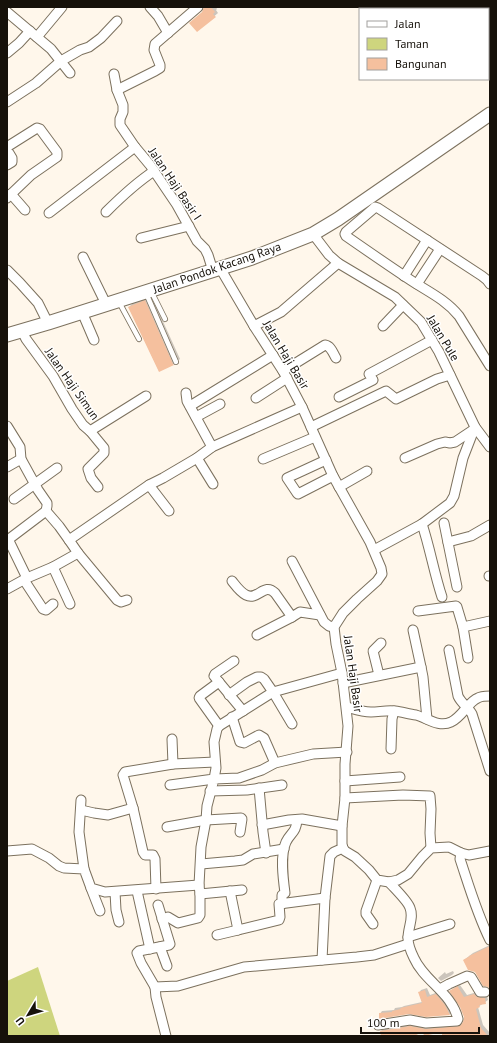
<svg xmlns="http://www.w3.org/2000/svg" width="497" height="1043" viewBox="0 0 497 1043" font-family="'PT Sans',sans-serif">
	<rect width="100%" height="100%" fill="#fff7eb"/>
	<path fill="#ced57e" d="M 38,967 L 60,1036 L 7,1036 L 7,981 Z"/>
	<g fill="#0003">
		<path d="M 205,7 L 216,7 L 217,9 L 216,10 L 218,13 L 197,31 Z"/>
		<path d="M 434,7 L 454,7 L 453,9 L 425,9 Z"/>
		<path d="M 151,295 L 180,359 L 174,364 L 159,371 L 129,307 L 135,301 Z"/>
		<path d="M 490,945 L 490,986 L 464,960 L 473,953 Z"/>
		<path d="M 453,971 L 454,973 L 452,975 L 441,981 L 438,978 L 445,972 L 446,974 Z"/>
		<path d="M 460,985 L 467,995 L 477,992 L 487,996 L 488,1000 L 478,1007 L 483,1025 L 490,1033 L 490,1036 L 443,1036 L 443,1031 L 424,1031 L 409,1036 L 399,1036 L 399,1034 L 382,1036 L 381,1031 L 383,1029 L 413,1024 L 429,1027 L 463,1024 L 465,1017 L 461,1006 L 450,991 L 453,989 Z"/>
		<path d="M 427,988 L 430,995 L 438,992 L 452,1012 L 450,1014 L 426,1016 L 409,1013 L 380,1014 L 382,1011 L 394,1010 L 395,1008 L 402,1007 L 404,1006 L 422,1002 L 419,993 L 421,990 Z"/>
	</g>
	<g fill="#f5c09e">
		<path d="M 204,7 L 211,7 L 215,12 L 213,14 L 216,17 L 197,32 L 189,23 L 202,12 Z"/>
		<path d="M 145,300 L 173,364 L 174,365 L 159,372 L 128,307 Z"/>
		<path d="M 490,946 L 490,988 L 489,988 L 488,987 L 483,986 L 475,972 L 468,970 L 463,960 L 470,956 L 469,956 Z"/>
		<path d="M 458,986 L 458,987 L 464,997 L 474,994 L 477,997 L 485,998 L 486,1004 L 479,1005 L 480,1007 L 476,1009 L 481,1028 L 488,1036 L 442,1036 L 442,1032 L 424,1036 L 423,1032 L 414,1036 L 398,1036 L 398,1035 L 381,1036 L 380,1031 L 410,1026 L 426,1029 L 460,1026 L 463,1022 L 464,1017 L 460,1007 L 449,991 Z"/>
		<path d="M 425,990 L 427,997 L 436,994 L 445,1005 L 450,1015 L 426,1017 L 409,1014 L 379,1019 L 379,1013 L 392,1012 L 392,1011 L 401,1009 L 400,1008 L 422,1003 L 418,992 Z"/>
	</g>
	<g fill="none" stroke-linecap="round" stroke-linejoin="round">
		<g stroke="#7c715e" stroke-width="6">
			<g id="service">
				<path d="M 151,291 L 165,319"/>
				<path d="M 146,293 L 176,362"/>
				<path d="M 119,302 L 139,339"/>
			</g>
		</g>
		<g stroke="#7c715e" stroke-width="11">
			<g id="minor">
				<path d="M 150,7 L 158,16 L 168,33"/>
				<path d="M 466,7 L 467,9"/>
				<path d="M 410,9 L 415,7"/>
				<path d="M 7,12 L 51,49 L 70,73"/>
				<path d="M 37,37 L 62,7"/>
				<path d="M 488,52 L 490,55"/>
				<path d="M 7,53 L 19,43 L 30,31"/>
				<path d="M 114,74 L 117,90 L 123,105 L 123,112 L 120,119 L 120,125 L 135,147 L 150,165 L 177,205 L 197,241 L 205,249 L 208,255 L 213,271"/>
				<path d="M 117,90 L 155,71 L 160,68 L 160,65 L 154,50 L 155,44 L 198,7"/>
				<path d="M 7,102 L 36,83 L 61,61 L 80,50 L 89,47 L 101,38 L 117,21"/>
				<path d="M 7,165 L 12,162 L 12,158 L 9,153"/>
				<path d="M 11,194 L 25,210"/>
				<path d="M 7,198 L 31,175 L 54,159 L 57,157 L 57,152 L 40,129 L 37,128 L 10,145"/>
				<path d="M 106,212 C 121,197 136,183 154,171"/>
				<path d="M 49,213 L 135,147"/>
				<path d="M 313,234 L 329,255 L 338,263 L 395,297 L 421,322 L 439,352 L 475,427 L 490,447"/>
				<path d="M 141,238 L 189,226"/>
				<path d="M 83,257 L 106,304"/>
				<path d="M 220,268 L 254,326 L 283,371 L 302,407 L 333,476 L 370,542 L 381,568 L 382,574 L 377,581 L 357,599 L 343,613 L 334,627 L 336,644 L 342,673 L 348,726 L 345,764 L 345,798 L 342,826 L 342,844 L 343,848 L 345,851 L 355,857 L 369,870 L 377,880 L 389,882 L 398,880 L 408,874 L 422,857 L 431,848 L 449,847 L 461,853 L 469,855 L 490,851"/>
				<path d="M 7,270 L 20,283 L 38,303 L 48,323"/>
				<path d="M 404,276 L 427,240"/>
				<path d="M 417,284 L 440,249"/>
				<path d="M 490,284 L 487,280 L 482,276 L 378,208 L 375,207 L 373,209 L 346,232 L 345,234 L 346,236 C 369,252 392,268 415,283 C 431,293 447,301 459,316 L 490,366"/>
				<path d="M 82,312 L 94,340"/>
				<path d="M 254,326 L 281,312 L 338,263"/>
				<path d="M 383,326 L 403,305"/>
				<path d="M 22,331 L 26,339 L 53,376 L 72,409 L 83,425 L 90,431 L 104,448 L 104,453 L 88,469 L 91,478 L 98,487"/>
				<path d="M 283,371 L 325,345 C 331,346 333,353 336,358"/>
				<path d="M 186,393 L 187,401 L 212,447"/>
				<path d="M 339,397 L 373,380 L 369,374 L 432,340"/>
				<path d="M 256,398 L 287,378"/>
				<path d="M 190,406 L 273,355"/>
				<path d="M 196,417 L 220,404"/>
				<path d="M 7,426 L 20,447 L 21,459 L 38,490 L 47,503 L 47,506 L 46,511 L 59,526 L 69,540"/>
				<path d="M 311,427 L 386,391 L 396,399 L 437,379 L 450,375"/>
				<path d="M 90,431 L 146,396"/>
				<path d="M 197,458 L 213,484"/>
				<path d="M 405,458 L 437,444 L 445,442 L 450,443 L 455,442 L 473,430"/>
				<path d="M 263,459 L 315,437"/>
				<path d="M 326,460 L 287,478 L 297,493 L 298,494 L 333,476"/>
				<path d="M 7,467 L 21,459"/>
				<path d="M 149,485 L 169,511"/>
				<path d="M 339,487 L 367,471"/>
				<path d="M 14,499 L 57,468"/>
				<path d="M 444,523 L 457,587"/>
				<path d="M 422,524 C 430,548 434,573 442,597"/>
				<path d="M 448,542 L 471,536 L 490,525"/>
				<path d="M 374,550 L 422,524 L 450,503 L 454,496 L 463,458 L 475,427"/>
				<path d="M 78,553 L 117,600 L 121,602 L 127,600"/>
				<path d="M 292,561 L 324,622 L 329,626 L 334,627"/>
				<path d="M 53,567 L 70,604"/>
				<path d="M 489,576 L 490,576"/>
				<path d="M 27,578 L 9,541 L 9,539 L 46,511"/>
				<path d="M 24,580 L 43,609 L 46,610 L 53,604"/>
				<path d="M 232,581 C 236,586 240,592 246,595 C 258,601 264,582 275,593 L 292,617 L 300,612 L 320,615"/>
				<path d="M 7,589 L 27,578 L 53,567 L 78,553 L 69,540 L 149,485 L 163,478 L 197,458 L 212,447 L 302,407"/>
				<path d="M 418,611 L 456,606 L 457,607 L 463,627"/>
				<path d="M 257,635 L 292,617"/>
				<path d="M 449,650 L 458,696 C 461,703 468,707 472,714 L 490,771"/>
				<path d="M 468,658 L 463,627 L 490,621"/>
				<path d="M 234,661 L 215,674 L 214,676 L 243,711"/>
				<path d="M 421,667 L 423,677 L 427,719"/>
				<path d="M 379,675 L 373,651 L 381,643"/>
				<path d="M 343,683 L 421,667 L 413,630"/>
				<path d="M 229,695 L 247,682 L 257,677 L 261,677 L 264,679 L 273,692 L 292,724"/>
				<path d="M 347,707 C 354,709 362,712 371,712 C 379,712 387,710 395,711 C 402,712 409,714 416,715 C 427,718 439,728 451,722 C 462,717 469,701 478,698 C 481,696 486,696 490,696"/>
				<path d="M 232,717 L 240,742 L 244,743 L 259,735 L 264,738 L 275,763"/>
				<path d="M 219,726 L 199,698 L 200,696 L 219,682"/>
				<path d="M 172,739 L 173,764"/>
				<path d="M 391,749 L 392,719 L 394,711"/>
				<path d="M 345,781 L 400,777"/>
				<path d="M 170,785 L 214,779 L 216,768 L 214,742 L 217,729 L 219,726 L 273,692 L 342,673"/>
				<path d="M 259,788 L 263,832 L 266,853"/>
				<path d="M 210,791 L 247,790 L 282,785"/>
				<path d="M 345,798 L 403,795 L 430,796 L 431,809 L 430,833 L 431,848"/>
				<path d="M 81,800 L 79,832 L 84,869"/>
				<path d="M 133,808 L 143,852 L 145,855 L 153,855 L 155,859 L 156,889"/>
				<path d="M 81,810 L 94,813 L 108,815 L 133,808 L 123,775 L 125,772 L 173,764 L 215,762"/>
				<path d="M 262,825 L 289,820 L 302,819 L 342,826"/>
				<path d="M 167,827 L 206,820 L 241,818 L 242,819 L 240,832"/>
				<path d="M 7,851 L 32,849 L 49,858 L 59,866 L 64,868 L 84,869 L 91,888 L 105,892 L 199,885"/>
				<path d="M 461,853 L 460,859 C 469,886 477,914 490,940"/>
				<path d="M 201,864 L 235,861 L 243,860 L 253,854 L 284,849"/>
				<path d="M 91,888 L 100,911"/>
				<path d="M 242,890 L 200,894 L 199,885 L 201,847 L 206,820 L 207,806 L 214,779 L 239,778 L 262,770 L 275,763 L 313,754 L 347,752"/>
				<path d="M 137,891 L 150,949"/>
				<path d="M 230,891 L 238,930 L 279,920 L 280,917 L 279,904 L 325,898"/>
				<path d="M 115,892 L 116,910 L 119,922"/>
				<path d="M 282,904 L 282,895 L 285,893 C 283,878 280,855 286,842 C 291,832 296,833 297,820"/>
				<path d="M 158,905 L 170,944 L 169,945 L 139,951 L 137,953 L 141,963 L 155,987 L 178,986 L 244,967 L 357,957 L 374,955 L 408,944"/>
				<path d="M 162,919 L 168,917 L 178,923 L 198,918 L 200,915 L 200,894"/>
				<path d="M 373,924 L 366,914 L 366,911 L 377,880"/>
				<path d="M 217,935 L 238,930"/>
				<path d="M 408,937 L 450,924"/>
				<path d="M 160,947 L 167,966"/>
				<path d="M 322,960 L 325,898 L 330,856 L 334,852 L 343,848"/>
				<path d="M 155,987 L 156,997 L 166,1036"/>
				<path d="M 440,989 L 449,984 L 467,976 L 471,977 L 480,992 L 485,992"/>
				<path d="M 378,1025 L 410,1020 L 426,1023 L 457,1021 L 458,1019 C 452,993 424,981 414,958 C 411,952 408,945 408,938 C 408,927 414,918 410,908 C 408,901 394,888 389,882"/>
			</g>
		</g>
		<g stroke="#7c715e" stroke-width="15">
			<path id="secondary" d="M 7,335 L 48,323 L 252,258 L 313,234 L 338,219 L 490,114"/>
		</g>
		<use href="#service" stroke="#fff" stroke-width="4.5"/>
		<use href="#minor" stroke="#fff" stroke-width="9"/>
		<use href="#secondary" stroke="#fff" stroke-width="13"/>
	</g>
	<g text-anchor="middle" stroke-width="3" stroke-linejoin="round" paint-order="stroke">
		<g font-size="12" fill="#16110a" stroke="#fff">
			<text transform="translate(175 184) rotate(56)" y="4">Jalan Haji Basir I</text>
			<text transform="translate(217 268) rotate(-19)" y="4">Jalan Pondok Kacang Raya</text>
			<text transform="translate(443 338) rotate(59)" y="4">Jalan Pule</text>
			<text transform="translate(286 355) rotate(59)" y="4">Jalan Haji Basir</text>
			<text transform="translate(72 384) rotate(55)" y="4">Jalan Haji Simun</text>
			<text transform="translate(353 674) rotate(82)" y="4">Jalan Haji Basir</text>
		</g>
	</g>
	<rect width="497" height="1043" fill="none" stroke="#16110a" stroke-width="16"/>
	<rect x="359" y="8" width="130" height="72" fill="#ffffff" stroke="#a2a09d"/>
	<rect x="367" y="21" width="20" height="6" fill="#ffffff" stroke="#a2a09d"/>
	<text x="395" y="28" font-size="12" fill="#16110a">Jalan</text>
	<rect x="367" y="38" width="20" height="12" fill="#ced57e" stroke="#a2a09d"/>
	<text x="395" y="48" font-size="12" fill="#16110a">Taman</text>
	<rect x="367" y="58" width="20" height="12" fill="#f5c09e" stroke="#a2a09d"/>
	<text x="395" y="68" font-size="12" fill="#16110a">Bangunan</text>
	<g transform="translate(28 1015) rotate(232)" stroke="#ffffff" stroke-width="3" paint-order="stroke">
	<path d="M0-3L7 15L0 10L-7 15Z" fill="#16110a"/>
	<text y="-6" font-size="11" font-weight="bold" text-anchor="middle" fill="#16110a">U</text>
	</g>
	<path d="M361 1027v6h118v-6" fill="none" stroke="#16110a" stroke-width="2"/>
	<text x="367" y="1027" font-size="12" fill="#16110a" stroke="#ffffff" stroke-width="3" paint-order="stroke">100 m</text>
</svg>
